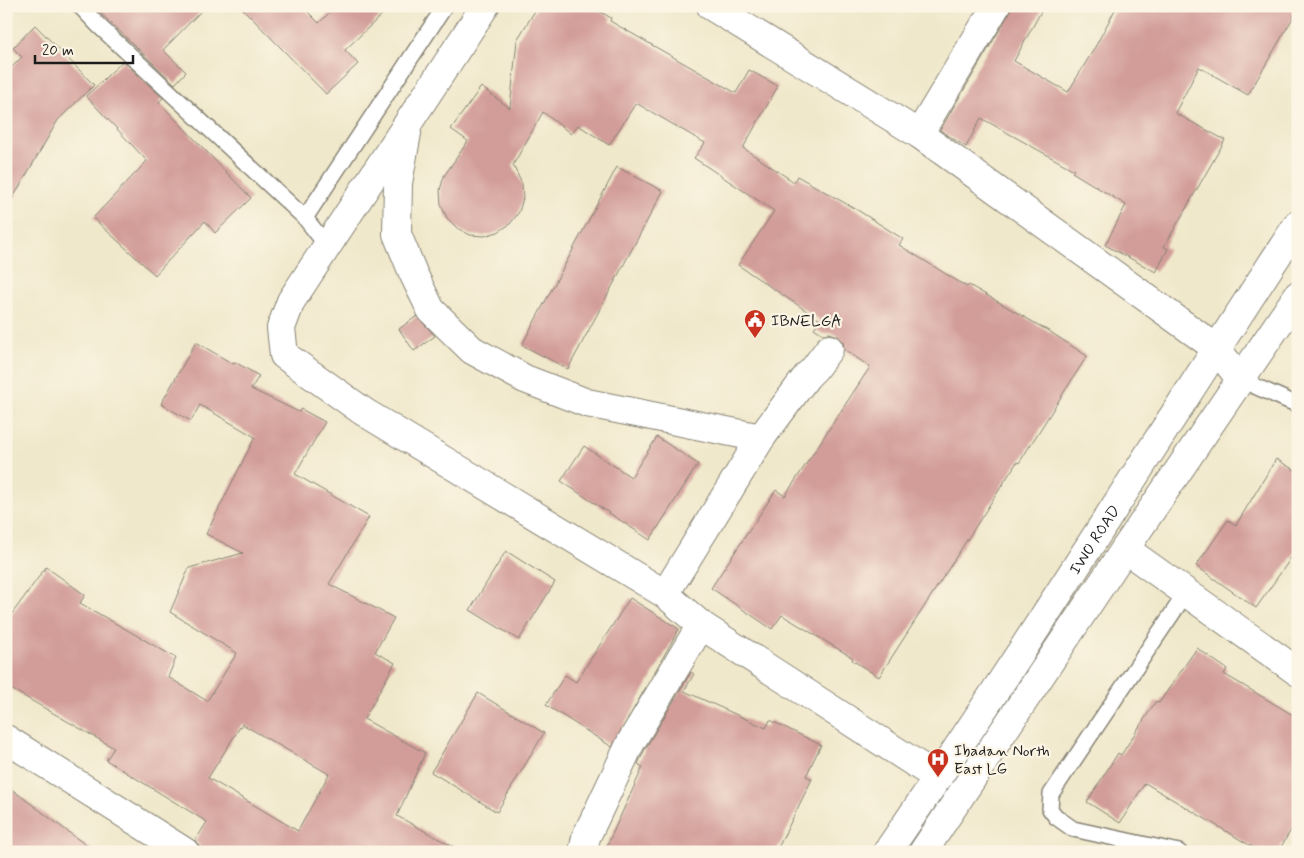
<svg xmlns="http://www.w3.org/2000/svg" width="1304" height="858" viewBox="0 0 1304 858" font-family="Mynerve,sans-serif">
	<rect width="100%" height="100%" fill="#fcf5e5"/>
	<filter id="ink" filterUnits="userSpaceOnUse"><feTurbulence type="fractalNoise" baseFrequency=".02" numOctaves="2"/><feDisplacementMap in="SourceGraphic" scale="10" xChannelSelector="R" yChannelSelector="G"/><feConvolveMatrix kernelMatrix="1 2 1 2 8 2 1 2 1" color-interpolation-filters="sRGB"/></filter>
	<filter id="wash" filterUnits="userSpaceOnUse"><feTurbulence type="fractalNoise" baseFrequency=".0096" numOctaves="4" result="noise"/><feDisplacementMap in="SourceGraphic" scale="20" xChannelSelector="R" yChannelSelector="G"/><feGaussianBlur stdDeviation="1.12" result="paint"/><feColorMatrix in="noise" values="0 0 0 0 0 0 0 0 0 0 0 0 0 0 0 0 0 1.4 0 .05"/><feComposite in="paint" operator="in"/></filter>
	<g filter="url(#wash)">
		<rect width="100%" height="100%" fill="#f0e8cb"/>
		<g id="blocks">
			<g fill="#d29c98" fill-rule="evenodd">
				<path d="M 93,6 L 206,6 L 163,50 L 186,72 L 175,84 Z"/>
				<path d="M 240,6 L 302,6 L 319,23 L 336,6 L 391,6 L 345,50 L 358,64 L 326,94 Z"/>
				<path d="M 538,6 L 591,6 L 611,18 L 610,21 L 736,93 L 749,70 L 778,86 L 743,148 L 794,182 L 797,176 L 859,211 L 903,239 L 899,245 L 967,287 L 969,285 L 1052,333 L 1087,356 L 1019,463 L 1017,462 L 879,677 L 852,660 L 853,658 L 782,615 L 772,629 L 711,588 L 776,490 L 785,496 L 870,367 L 844,349 L 843,342 L 838,336 L 830,333 L 823,334 L 814,328 L 820,320 L 738,265 L 774,211 L 694,158 L 705,143 L 636,103 L 609,145 L 578,125 L 571,134 L 543,112 L 513,165 L 522,184 L 523,198 L 519,212 L 510,224 L 498,232 L 484,236 L 470,235 L 457,228 L 447,218 L 441,205 L 440,190 L 444,176 L 468,141 L 451,129 L 481,87 L 510,108 L 517,40 Z"/>
				<path d="M 1012,6 L 1044,6 L 1014,61 L 1068,92 L 1094,49 L 1117,6 L 1298,6 L 1298,9 L 1248,95 L 1199,67 L 1175,113 L 1225,140 L 1164,247 L 1168,249 L 1156,272 L 1105,245 L 1126,205 L 1072,172 L 1074,170 L 981,118 L 966,147 L 940,130 L 1009,14 Z"/>
				<path d="M 35,25 L 94,85 L 58,120 L 6,210 L 6,73 L 22,57 L 13,48 Z"/>
				<path d="M 123,61 L 163,98 L 159,102 L 251,198 L 215,233 L 205,221 L 155,275 L 93,218 L 147,161 L 86,96 Z"/>
				<path d="M 617,167 L 663,191 L 568,369 L 522,345 Z"/>
				<path d="M 417,316 L 435,336 L 414,351 L 399,329 Z"/>
				<path d="M 196,342 L 233,364 L 235,362 L 259,376 L 251,389 L 299,412 L 301,409 L 325,422 L 295,474 L 369,517 L 329,584 L 394,618 L 375,652 L 395,663 L 364,719 L 425,753 L 397,816 L 463,852 L 200,852 L 199,845 L 195,841 L 207,822 L 106,760 L 114,748 L 6,686 L 6,622 L 46,567 L 85,595 L 80,603 L 176,658 L 168,677 L 207,701 L 237,653 L 170,612 L 189,568 L 243,553 L 206,534 L 255,437 L 200,405 L 191,421 L 161,404 ZM 242,724 L 329,774 L 298,831 L 208,778 Z"/>
				<path d="M 657,437 L 698,464 L 650,540 L 561,481 L 584,446 L 631,477 Z"/>
				<path d="M 1276,459 L 1298,472 L 1298,548 L 1256,608 L 1196,566 L 1228,520 L 1236,525 Z"/>
				<path d="M 506,551 L 555,582 L 519,640 L 470,610 Z"/>
				<path d="M 630,598 L 679,629 L 612,747 L 546,705 L 565,675 L 576,682 Z"/>
				<path d="M 1197,648 L 1227,669 L 1224,674 L 1298,718 L 1298,818 L 1278,852 L 1261,852 L 1145,783 L 1120,823 L 1087,802 L 1118,753 L 1121,755 L 1156,701 L 1159,703 Z"/>
				<path d="M 691,672 L 694,674 L 684,691 L 766,728 L 770,720 L 821,745 L 806,776 L 812,779 L 776,852 L 604,852 L 643,767 L 638,764 L 645,749 Z"/>
				<path d="M 478,693 L 544,733 L 497,812 L 431,772 Z"/>
				<path d="M 6,785 L 95,852 L 6,852 Z"/>
			</g>
		</g>
	</g>
	<g filter="url(#ink)">
		<use href="#blocks" fill-opacity="0" stroke="#868274" stroke-width="1"/>
		<g fill="none" stroke-linecap="round" stroke-linejoin="round">
			<g stroke="#868274" stroke-width="18">
				<g id="service">
					<path d="M 80,6 L 99,26 L 305,218 L 327,246"/>
					<path d="M 305,218 L 445,6"/>
					<path d="M 1241,380 L 1298,405"/>
					<path d="M 1179,852 L 1073,829 L 1056,817 L 1050,809 L 1051,794 L 1186,593"/>
				</g>
			</g>
			<g stroke="#868274" stroke-width="30">
				<g id="minor">
					<path d="M 485,6 L 291,301 L 281,328 L 284,355 L 364,412 L 665,594 L 701,625 L 938,778"/>
					<path d="M 711,6 L 919,134 L 1216,348 L 1241,380"/>
					<path d="M 407,133 L 398,183 L 397,234 L 413,273 L 431,310 L 472,350 L 525,379 L 587,403 L 761,438"/>
					<path d="M 919,134 L 996,6"/>
					<path d="M 1125,549 L 1298,672"/>
					<path d="M 665,594 L 761,438 L 807,376 L 814,369 L 829,349"/>
					<path d="M 6,739 L 185,852"/>
					<path d="M 583,852 L 586,837 L 631,742 L 701,625"/>
				</g>
			</g>
			<g stroke="#868274" stroke-width="30">
				<g id="trunk">
					<path id="s1" d="M 887,852 C 1029,646 1160,433 1298,224"/>
					<path d="M 923,852 L 1125,549 L 1298,295"/>
				</g>
			</g>
			<use href="#service" stroke="#fff" stroke-width="15"/>
			<use href="#minor" stroke="#fff" stroke-width="28"/>
			<use href="#trunk" stroke="#fff" stroke-width="28"/>
		</g>
	</g>
	<defs>
		<g id="civic-pin" transform="scale(1.125)"><path d="M0 17L-7.5 6A9.5 9.5 0 1 1 7.5 6Z" fill="#c8321e" stroke="#fcf5e5"/><path d="M-.6-6.5H3V-4.5H.6V-3L4-1V1h2V6H-6V1h2V-1L-.6-3ZM-1.2 2.5V6h2.4V2.5Z" fill="#fff"/></g>
		<g id="hospital-pin" transform="scale(1.125)"><path d="M0 17L-7.5 6A9.5 9.5 0 1 1 7.5 6Z" fill="#c8321e" stroke="#fcf5e5"/><path d="M-5-5h3v3.5h4V-5h3V5h-3V1.5h-4V5h-3Z" fill="#fff"/></g>
	</defs>
	<g fill-rule="evenodd">
		<use href="#civic-pin" x="755" y="320"/>
		<use href="#hospital-pin" x="938" y="759"/>
	</g>
	<g text-anchor="middle" stroke-width="4.5" stroke-linejoin="round" paint-order="stroke">
		<g font-size="16" fill="#1c1c1c" stroke="#fcf5e5" text-anchor="start">
			<text x="771" y="326">IBNELGA</text>
			<text x="954" y="756">Ibadan North<tspan x="954" dy="18">East LG</tspan></text>
		</g>
		<g font-size="16" fill="#1c1c1c" stroke="#fcf5e5">
			<text dy="6" stroke="none"><textPath href="#s1" startOffset="375">IWO ROAD</textPath></text>
		</g>
	</g>
	<rect width="1304" height="858" fill="none" stroke="#fcf5e5" stroke-width="25"/>
	<path d="M35 55v8h98v-8" fill="none" stroke="#1c1c1c" stroke-width="2.5"/>
	<text x="42" y="55" font-size="15" fill="#1c1c1c" stroke="#fcf5e5" stroke-width="4" paint-order="stroke">20 m</text>
</svg>
